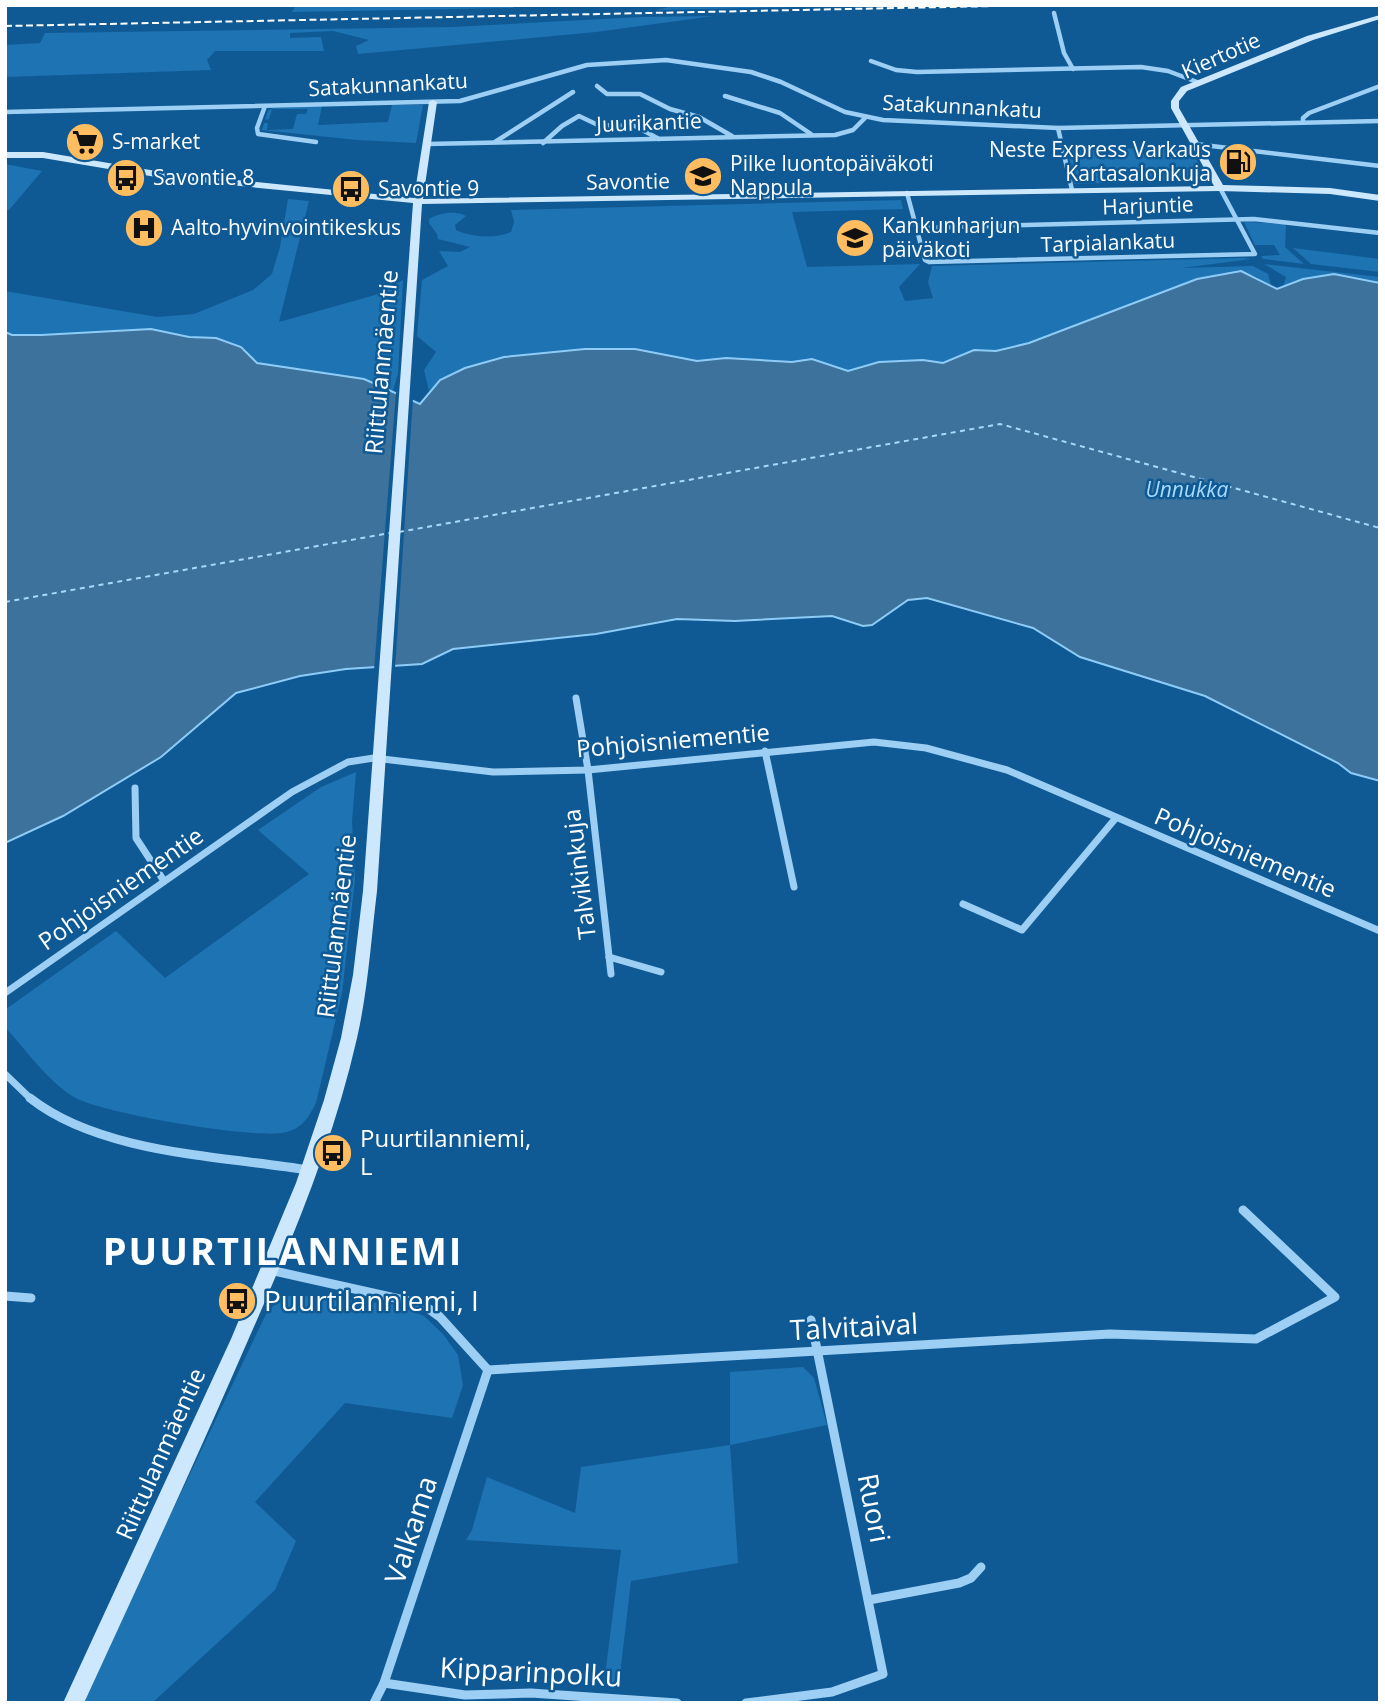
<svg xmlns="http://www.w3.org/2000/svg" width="1385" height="1708" viewBox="0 0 1385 1708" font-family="'Open Sans',sans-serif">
	<rect width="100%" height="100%" fill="#0f5a95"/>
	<g fill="#1e73b2">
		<path d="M 296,5 L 516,5 L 513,8 L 292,12 Z"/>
		<path d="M 678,5 L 887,5 L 655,10 Z"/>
		<path d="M 714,16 L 596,32 L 358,54 L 356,46 L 369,40 L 333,31 L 290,33 L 290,38 L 321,37 L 324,51 L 215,51 L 207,60 L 211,70 L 5,77 L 5,45 L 40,43 L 45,33 L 452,27 L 640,17 Z"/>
		<path d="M 392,105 L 423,105 L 416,143 L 357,140 L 262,130 L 264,123 L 268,123 L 267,130 L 293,129 L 297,114 L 306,114 L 308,109 L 272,109 L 269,119 L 265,120 L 268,111 L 273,108 L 322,106 L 318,125 L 388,122 Z"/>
		<path d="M 1189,146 L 1207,179 L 1074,184 L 1068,151 Z"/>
		<path d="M 5,164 L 42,171 L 9,210 L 5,210 Z"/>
		<path d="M 288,199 L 309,201 L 279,322 L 375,295 L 403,280 L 398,373 L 392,394 L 364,379 L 257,363 L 216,338 L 189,337 L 151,329 L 41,335 L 12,335 L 5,332 L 5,291 L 157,317 L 194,314 L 253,290 L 272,274 L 280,247 Z"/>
		<path d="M 901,200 L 903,209 L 792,212 L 807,267 L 920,264 L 899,287 L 905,301 L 933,298 L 928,282 L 932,266 L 1243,258 L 1251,259 L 1182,268 L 1253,266 L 1268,274 L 1272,289 L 1257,277 L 1241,271 L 1165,291 L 1029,343 L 996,351 L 981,350 L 943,363 L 923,360 L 879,362 L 848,371 L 812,359 L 792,362 L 726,358 L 697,361 L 635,349 L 585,349 L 528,355 L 440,380 L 429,391 L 424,370 L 436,352 L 417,336 L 422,280 L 448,266 L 439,251 L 460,252 L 470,247 L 438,239 L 437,234 L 429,223 L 429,219 C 438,213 456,210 466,216 L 455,225 L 456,230 C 471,237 495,239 511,232 L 514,222 L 511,210 Z"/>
		<path d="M 1244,222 L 1286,224 L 1285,247 L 1304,264 L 1263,259 L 1261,256 L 1280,255 L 1274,245 L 1255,245 Z"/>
		<path d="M 1293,248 L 1380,259 L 1380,272 L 1311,264 Z"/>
		<path d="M 1264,264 L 1380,277 L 1380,283 L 1334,274 L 1303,279 L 1283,287 L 1286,277 Z"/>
		<path d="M 356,772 L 352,821 L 355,879 L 342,993 L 316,1103 C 308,1119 300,1131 281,1133 C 249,1138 98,1113 72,1096 C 46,1079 26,1050 5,1027 L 6,1009 L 116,931 L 165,978 L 309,874 L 258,830 L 321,787 Z"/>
		<path d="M 294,1295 L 398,1305 L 424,1316 L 443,1334 L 458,1355 L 463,1385 L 452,1418 L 345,1403 L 255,1502 L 296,1541 L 275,1590 L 152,1703 L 81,1703 L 267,1312 L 282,1298 Z"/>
		<path d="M 803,1367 L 814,1378 L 827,1425 L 730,1445 L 738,1563 L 631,1581 L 619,1683 L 604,1683 L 621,1550 L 466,1540 L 472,1530 L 487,1477 L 575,1513 L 581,1467 L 730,1445 L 730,1372 Z"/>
	</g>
	<path fill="#3c729c" stroke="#8eccf8" stroke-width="2" d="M 1241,271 L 1277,289 L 1303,279 L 1334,274 L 1380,283 L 1380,781 L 1351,773 L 1338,763 L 1205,696 L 1080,657 L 1033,628 L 927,598 L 908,600 L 872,625 L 863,626 L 832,616 L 735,621 L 677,619 L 596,634 L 453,649 L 422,664 L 346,669 L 300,676 L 236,693 L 161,757 L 63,816 L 5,843 L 5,332 L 12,335 L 41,335 L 151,329 L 189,337 L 216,338 L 241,347 L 257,363 L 364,379 L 420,404 L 440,380 L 465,368 L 504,357 L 585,349 L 635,349 L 697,361 L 726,358 L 792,362 L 812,359 L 848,371 L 879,362 L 923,360 L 943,363 L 974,350 L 996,351 L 1029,343 L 1197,279 Z"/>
	<path fill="#0f5a95" d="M 396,392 L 413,398 L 395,669 L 374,670 Z"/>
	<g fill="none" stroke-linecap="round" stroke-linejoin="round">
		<g stroke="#a9d9fb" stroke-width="2" stroke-dasharray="5 4.5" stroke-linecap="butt">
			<path d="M 399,532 L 1000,424 L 1380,528"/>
			<path d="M 5,602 L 390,533"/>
		</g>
		<g stroke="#9dcff4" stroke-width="4.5">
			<path d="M 1054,13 L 1064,53 L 1073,69"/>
			<path d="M 871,61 L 896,70 L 917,72 L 1141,67 L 1168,71 L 1197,82"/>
			<path d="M 597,86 L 607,94 L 640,94 L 670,109 L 699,117 L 732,136"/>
			<path d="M 725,96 L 780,113 L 811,134"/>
			<path d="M 265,106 L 257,128 L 258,134 L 316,142"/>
			<path d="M 5,112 L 460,101 L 587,65 L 666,60 L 751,72 L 781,82 L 845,112 L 883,120 L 1058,128 L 1380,121"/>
			<path d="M 1303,122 L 1303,118 L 1309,113 L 1380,86"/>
			<path d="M 1058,128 L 1072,190"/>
			<path d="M 495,142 L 573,92"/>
			<path d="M 543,143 L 562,126 L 579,116 L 598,125 L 635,126 L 659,139"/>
			<path d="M 427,144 L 835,135 L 853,130 L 865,118"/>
			<path d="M 1195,144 L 1380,166"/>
			<path d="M 907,193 L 925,260 L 929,262 L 1255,254 L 1220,188"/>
			<path d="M 917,228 L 1254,219 L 1380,233"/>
		</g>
		<g stroke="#9dcff4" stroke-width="7">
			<path d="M 576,698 L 588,770 L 611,974"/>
			<path d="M 765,751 L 794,887"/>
			<path d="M 135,788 L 136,838 L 164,881"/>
			<path d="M 963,904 L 1022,930 L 1115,819"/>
			<path d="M 609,957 L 661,972"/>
			<path d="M 5,993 L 292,792 L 348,762 L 374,758 L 493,772 L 588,770 L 874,742 L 926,748 L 1007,770 L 1380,931"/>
			<path d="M 5,1074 L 32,1100"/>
		</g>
		<g stroke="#9dcff4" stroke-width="9">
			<path d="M 30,1098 C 101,1154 222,1156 308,1170"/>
			<path d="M 270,1270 L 422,1304 L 440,1317 L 488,1370 L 1110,1334 L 1256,1339 L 1335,1297 L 1243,1210"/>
			<path d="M 5,1296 L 31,1298"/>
			<path d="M 869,1600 L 959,1583 L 971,1578 L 981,1567"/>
			<path d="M 384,1683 L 465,1695 L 531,1693 L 677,1703"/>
			<path d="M 374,1703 L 384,1683 L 488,1370"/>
			<path d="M 746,1703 L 832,1692 L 883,1674 L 811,1320"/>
		</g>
		<path fill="#cde8fd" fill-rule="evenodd" d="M 1380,15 L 1380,19 L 1313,40 L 1187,91 L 1179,101 L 1179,108 L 1223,185 L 1330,188 L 1380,195 L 1380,201 L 1330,194 L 1220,191 L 422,204 L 377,891 C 371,940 368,990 357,1038 C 331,1153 282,1263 235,1370 C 186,1482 135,1592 84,1703 L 63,1703 L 231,1339 L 296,1183 L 324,1100 L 341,1038 L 353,975 L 363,891 L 413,203 L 168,179 L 43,158 L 5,158 L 5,152 L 43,152 L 168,173 L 414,198 L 429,102 L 433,100 L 437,102 L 423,199 L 1214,186 L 1171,108 L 1171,101 L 1181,87 L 1307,36 Z"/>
		<path stroke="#fff" stroke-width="2" stroke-dasharray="7 3.5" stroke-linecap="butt" d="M 5,26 L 1046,5"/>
	</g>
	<defs>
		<g id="supermarket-disc" transform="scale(2.0125)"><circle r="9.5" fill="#ffbd60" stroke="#0f5a95"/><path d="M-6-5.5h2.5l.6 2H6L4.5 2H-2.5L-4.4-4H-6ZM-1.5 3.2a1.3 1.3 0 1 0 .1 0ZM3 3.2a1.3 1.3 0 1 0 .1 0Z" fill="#111"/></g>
		<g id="fuel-disc" transform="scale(2.0125)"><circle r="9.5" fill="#ffbd60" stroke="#0f5a95"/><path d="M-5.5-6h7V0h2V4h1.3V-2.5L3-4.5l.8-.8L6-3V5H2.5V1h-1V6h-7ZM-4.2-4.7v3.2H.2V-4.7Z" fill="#111"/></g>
		<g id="school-disc" transform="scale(2.0125)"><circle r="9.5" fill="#ffbd60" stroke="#0f5a95"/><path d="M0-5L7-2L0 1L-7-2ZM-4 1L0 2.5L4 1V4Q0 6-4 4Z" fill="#111"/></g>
		<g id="bus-disc" transform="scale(2.0125)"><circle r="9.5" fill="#ffbd60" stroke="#0f5a95"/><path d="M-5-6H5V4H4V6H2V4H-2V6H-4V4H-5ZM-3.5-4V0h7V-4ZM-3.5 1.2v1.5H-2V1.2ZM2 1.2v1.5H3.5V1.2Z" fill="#111"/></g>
		<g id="hospital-disc" transform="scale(2.0125)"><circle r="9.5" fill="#ffbd60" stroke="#0f5a95"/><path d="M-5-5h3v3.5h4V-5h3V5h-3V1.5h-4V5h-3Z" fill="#111"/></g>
	</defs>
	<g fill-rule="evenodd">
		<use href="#supermarket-disc" x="85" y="142"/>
		<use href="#fuel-disc" x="1238" y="162"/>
		<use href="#school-disc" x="703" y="176"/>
		<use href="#bus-disc" x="126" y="178"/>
		<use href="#bus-disc" x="351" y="189"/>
		<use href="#hospital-disc" x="144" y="228"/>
		<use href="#school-disc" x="855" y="238"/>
		<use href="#bus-disc" x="333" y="1153"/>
		<use href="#bus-disc" x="237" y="1301"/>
	</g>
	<g text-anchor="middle" stroke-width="5" stroke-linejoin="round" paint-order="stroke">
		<g font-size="21" fill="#fff" stroke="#0f5a95">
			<text transform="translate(1221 56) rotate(-24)" y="7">Kiertotie</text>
			<text transform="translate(388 85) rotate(-3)" y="7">Satakunnankatu</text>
			<text transform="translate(962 107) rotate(3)" y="7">Satakunnankatu</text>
			<text transform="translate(649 123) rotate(-2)" y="7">Juurikantie</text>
			<text transform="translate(628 182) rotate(-1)" y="7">Savontie</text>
			<text transform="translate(1148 206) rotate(-2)" y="7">Harjuntie</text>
			<text transform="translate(1108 243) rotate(-2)" y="7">Tarpialankatu</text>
		</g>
		<g font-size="21" fill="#fff" stroke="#0f5a95" text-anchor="start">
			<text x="112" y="149">S-market</text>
			<text x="1211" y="157" text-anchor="end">Neste Express Varkaus<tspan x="1211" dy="24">Kartasalonkuja</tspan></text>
			<text x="730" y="171">Pilke luontopäiväkoti<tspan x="730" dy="24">Nappula</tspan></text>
			<text x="153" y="185">Savontie 8</text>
			<text x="378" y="196">Savontie 9</text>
			<text x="882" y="233">Kankunharjun<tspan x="882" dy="24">päiväkoti</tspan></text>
			<text x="171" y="235">Aalto-hyvinvointikeskus</text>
		</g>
		<g font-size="21" font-style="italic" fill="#a9d9fb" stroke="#0f5a95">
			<text x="1187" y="497">Unnukka</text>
		</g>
		<g font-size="24" fill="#fff" stroke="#0f5a95">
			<text transform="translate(382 362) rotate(-85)" y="8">Riittulanmäentie</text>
			<text transform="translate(673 741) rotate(-5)" y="8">Pohjoisniementie</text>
			<text transform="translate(1245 853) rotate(23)" y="8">Pohjoisniementie</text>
			<text transform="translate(580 874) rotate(-97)" y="8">Talvikinkuja</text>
			<text transform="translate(121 889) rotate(-35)" y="8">Pohjoisniementie</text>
			<text transform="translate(337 926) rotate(-83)" y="8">Riittulanmäentie</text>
			<text transform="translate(161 1454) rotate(-66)" y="8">Riittulanmäentie</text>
		</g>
		<g font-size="24" fill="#fff" stroke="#0f5a95" text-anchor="start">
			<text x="360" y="1147">Puurtilanniemi,<tspan x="360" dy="28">L</tspan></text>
		</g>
		<g font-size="28" fill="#fff" stroke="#0f5a95" text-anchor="start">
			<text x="264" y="1311">Puurtilanniemi, I</text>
		</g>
		<g font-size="28" fill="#fff" stroke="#0f5a95">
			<text transform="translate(854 1327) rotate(-3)" y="10">Talvitaival</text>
			<text transform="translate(874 1508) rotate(79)" y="10">Ruori</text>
			<text transform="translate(411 1530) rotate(-72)" y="10">Valkama</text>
			<text transform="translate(531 1672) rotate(3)" y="10">Kipparinpolku</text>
		</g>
		<g font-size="38" font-weight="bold" letter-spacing="2" fill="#fff" stroke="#0f5a95">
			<text x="283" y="1265">PUURTILANNIEMI</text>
		</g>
	</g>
	<rect width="1385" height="1708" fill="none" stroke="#ffffff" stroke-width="14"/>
</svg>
